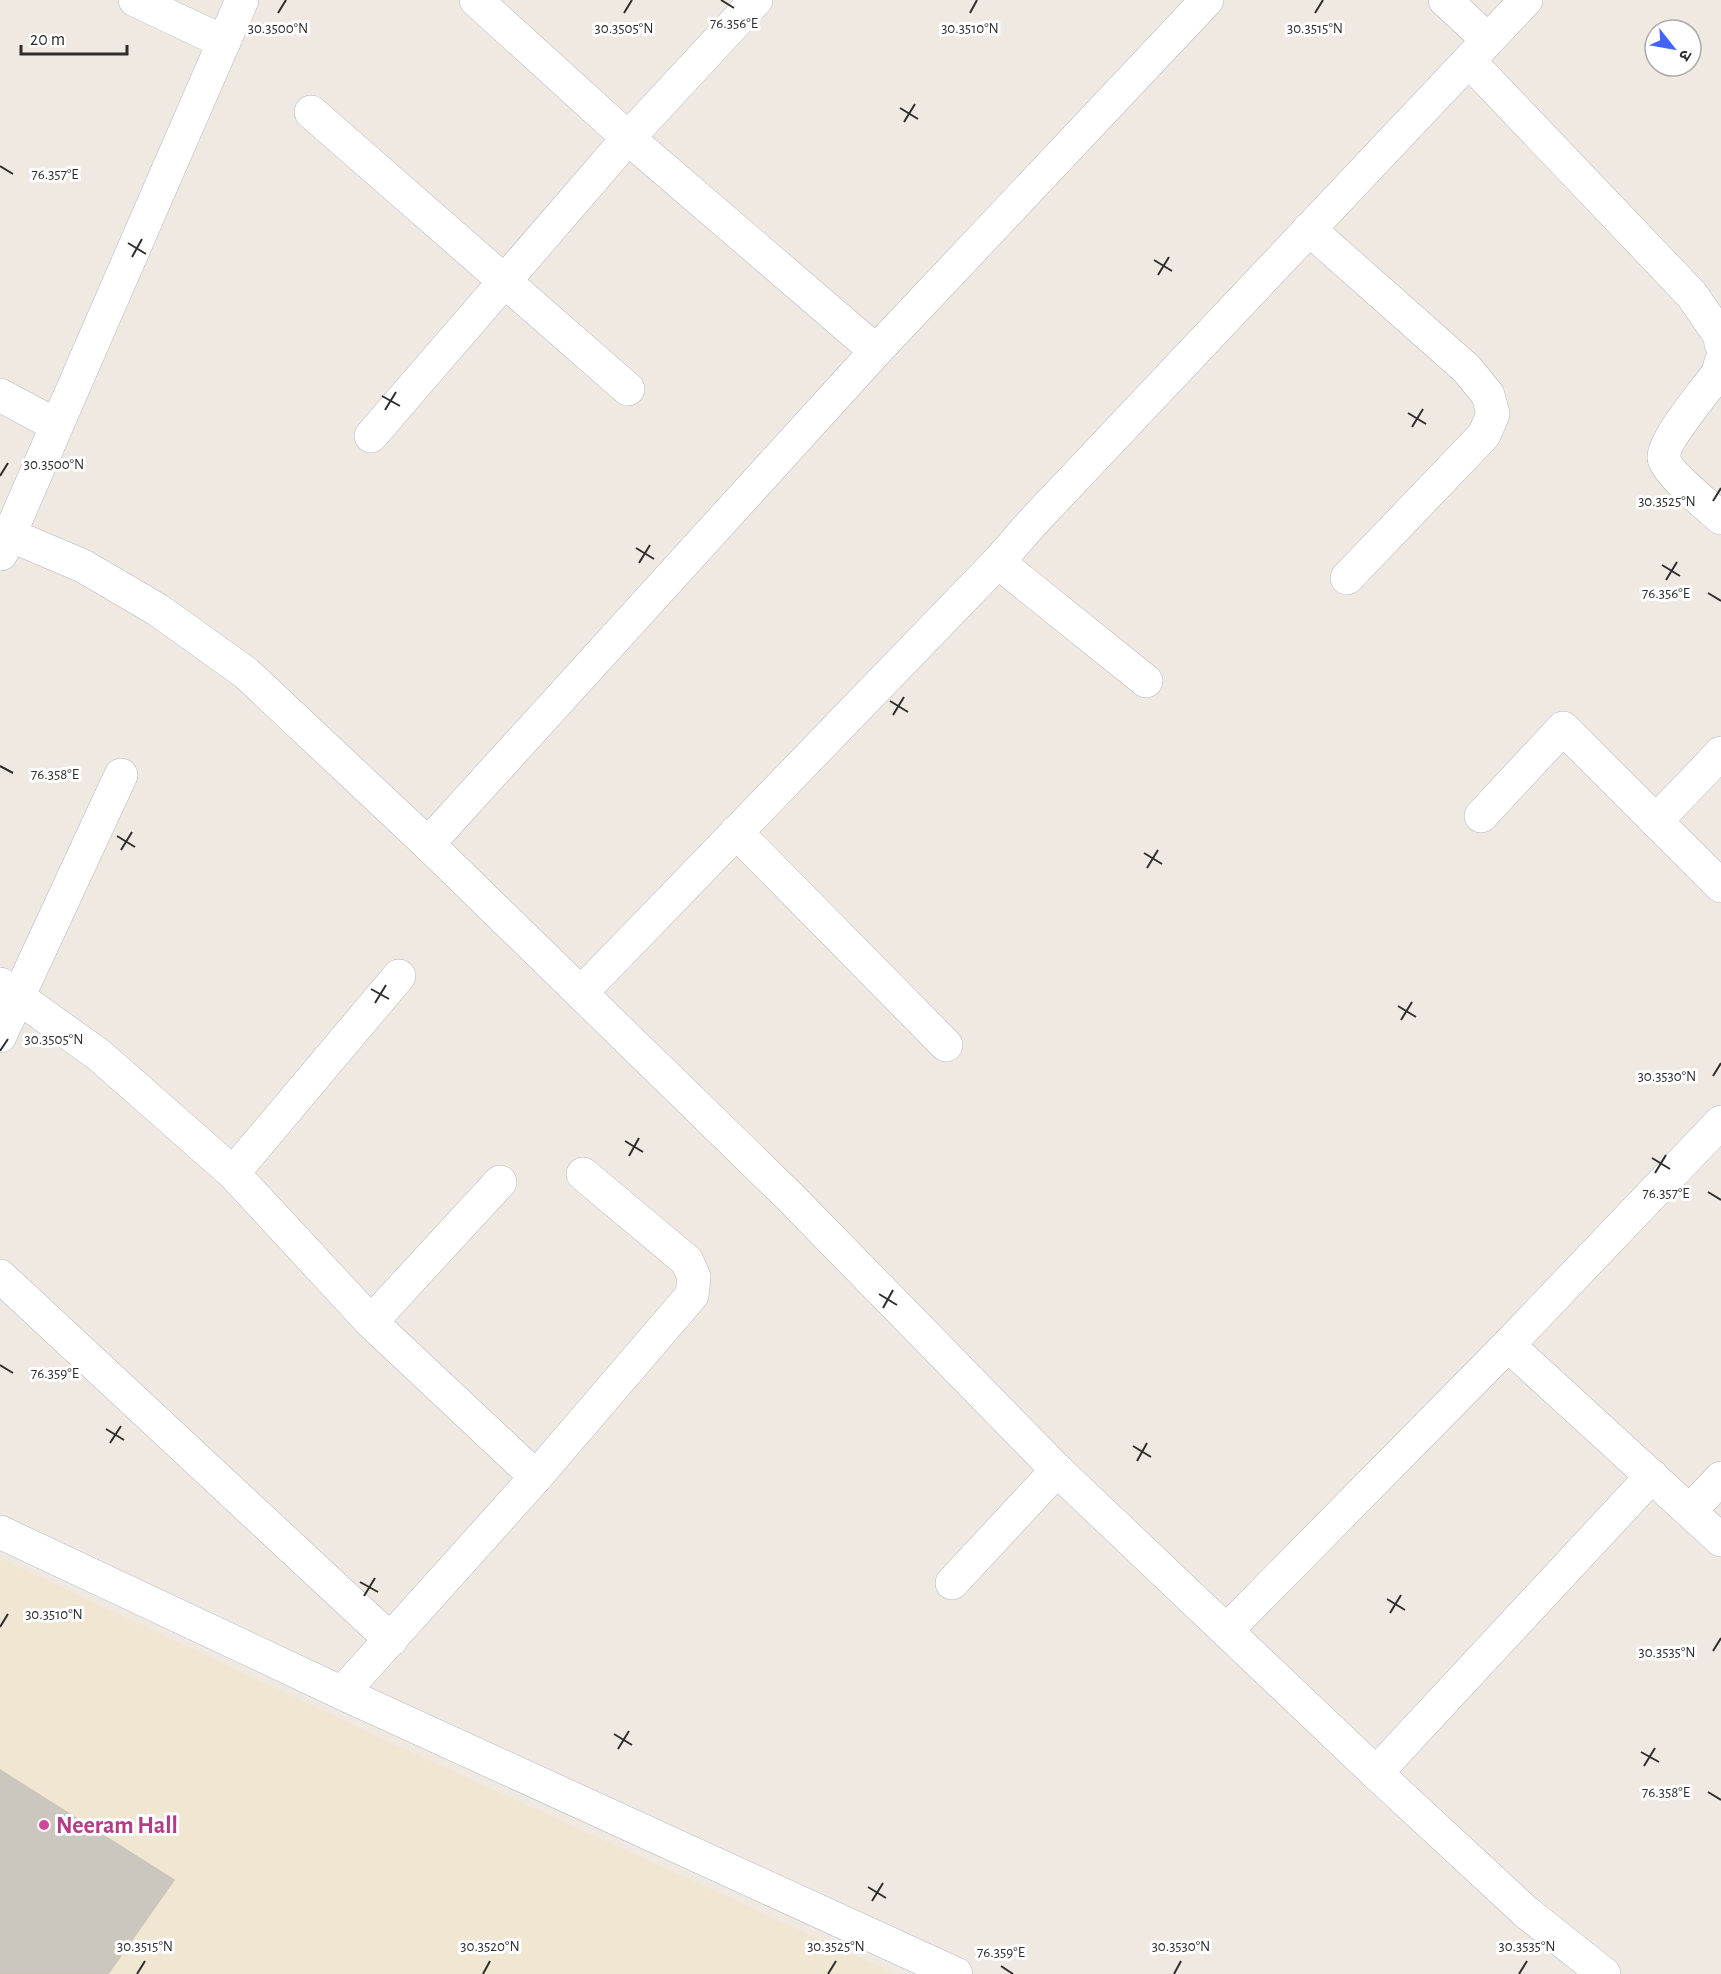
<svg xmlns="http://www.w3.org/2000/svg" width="1721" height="1974" viewBox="0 0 1721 1974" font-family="'Alegreya Sans','Noto Sans Devanagari',sans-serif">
	<rect width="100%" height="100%" fill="#efe9e1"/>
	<path fill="#f0e6d1" d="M 0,1558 L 385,1740 L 896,1974 L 0,1974 Z"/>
	<path fill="#cbc7bf" stroke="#cbc5ba" stroke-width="1.5" d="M 0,1770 L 174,1880 L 108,1974 L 0,1974 Z"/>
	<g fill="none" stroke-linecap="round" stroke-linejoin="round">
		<g stroke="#b4b7c1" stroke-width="34">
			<g id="minor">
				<path d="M 135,0 L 224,42"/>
				<path d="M 476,0 L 628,138 L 876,351"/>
				<path d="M 1445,0 L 1488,40"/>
				<path d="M 1469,61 L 1692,295 L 1720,336 L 1721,344"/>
				<path d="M 311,112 L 628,389"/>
				<path d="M 1309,229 L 1467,369 L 1488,395 L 1493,414 L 1484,435 L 1347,578"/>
				<path d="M 1721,362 L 1718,373 C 1707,389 1662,441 1664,458 C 1666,472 1709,507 1721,518"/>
				<path d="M 0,395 L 56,425"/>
				<path d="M 371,436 L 628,138 L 756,0"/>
				<path d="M 10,535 L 83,566 L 158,610 L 246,673 L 428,844 L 790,1197 L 1057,1470 L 1376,1773 L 1526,1912 L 1604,1974"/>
				<path d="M 1,554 L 242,0"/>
				<path d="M 998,562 L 1146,681"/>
				<path d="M 1481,816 L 1563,728 L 1721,886"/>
				<path d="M 1656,821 L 1721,753"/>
				<path d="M 736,832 L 946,1045"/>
				<path d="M 428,844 L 876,351 L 1207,0"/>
				<path d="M 0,984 L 99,1055 L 233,1173 L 371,1322 L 536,1477"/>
				<path d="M 581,993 L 998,562 L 1033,522 L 1526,0"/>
				<path d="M 0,1036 L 121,775"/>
				<path d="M 233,1173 L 399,976"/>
				<path d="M 0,1276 L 391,1640"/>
				<path d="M 371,1322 L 500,1182"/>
				<path d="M 1508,1345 L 1721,1540"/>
				<path d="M 1690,1511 L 1721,1478"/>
				<path d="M 0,1532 L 342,1693 L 956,1974"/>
				<path d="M 952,1583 L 1057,1470"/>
				<path d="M 1227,1630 L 1508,1345 L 1721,1122"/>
				<path d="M 342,1693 L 536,1477 L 692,1295 L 694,1277 L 687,1261 L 583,1174"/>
				<path d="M 1376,1773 L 1652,1476"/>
			</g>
		</g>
		<use href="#minor" stroke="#fff" stroke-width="33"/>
	</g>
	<path fill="none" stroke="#2e2e2e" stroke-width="2" d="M 721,0 L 734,8M 278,13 L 286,0M 624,13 L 632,0M 970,13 L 977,0M 1315,13 L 1323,0M 900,108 L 918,119M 904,122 L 915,104M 0,166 L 13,174M 128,243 L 146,254M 132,257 L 142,239M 1154,260 L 1172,271M 1158,275 L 1169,257M 382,396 L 400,406M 385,410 L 396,392M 1408,413 L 1426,424M 1412,427 L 1423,409M 0,476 L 8,463M 1713,501 L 1721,488M 636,548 L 654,559M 639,563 L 650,545M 1662,565 L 1680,576M 1666,580 L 1677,562M 1708,593 L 1721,601M 890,701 L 908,712M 893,715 L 904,697M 0,766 L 13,773M 117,836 L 135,847M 121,850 L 132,832M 1144,853 L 1162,864M 1147,868 L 1158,850M 371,989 L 389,999M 375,1003 L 386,985M 1398,1006 L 1416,1017M 1401,1020 L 1412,1002M 0,1051 L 8,1039M 1713,1076 L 1721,1063M 625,1141 L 643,1152M 629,1156 L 639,1138M 1652,1158 L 1670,1169M 1655,1173 L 1666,1155M 1708,1192 L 1721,1200M 879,1294 L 897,1305M 883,1308 L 893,1290M 0,1365 L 13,1373M 106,1429 L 124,1440M 110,1443 L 121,1426M 1133,1446 L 1151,1457M 1137,1461 L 1147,1443M 360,1582 L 378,1592M 364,1596 L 375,1578M 1387,1599 L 1405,1610M 1390,1613 L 1401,1595M 0,1627 L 8,1614M 1713,1651 L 1721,1638M 614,1734 L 632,1745M 618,1749 L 629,1731M 1641,1752 L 1659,1762M 1644,1766 L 1655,1748M 1708,1792 L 1721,1800M 868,1887 L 886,1898M 872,1901 L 883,1883M 1001,1966 L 1013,1974M 137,1974 L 145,1961M 483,1974 L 490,1961M 828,1974 L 836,1961M 1174,1974 L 1181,1961M 1519,1974 L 1527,1961"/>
	<circle fill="#d1479c" stroke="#fff" stroke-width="2" cx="44" cy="1825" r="6"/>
	<g text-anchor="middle" stroke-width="6" stroke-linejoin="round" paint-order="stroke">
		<g font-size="24" font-weight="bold" fill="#b23c85" stroke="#fff" text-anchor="start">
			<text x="56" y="1833">Neeram Hall</text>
		</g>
	</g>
	<g font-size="15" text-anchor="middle" fill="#2e2e2e" stroke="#fff" stroke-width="6" stroke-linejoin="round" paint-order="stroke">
		<text x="734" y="28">76.356°E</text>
		<text x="278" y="33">30.3500°N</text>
		<text x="624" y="33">30.3505°N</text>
		<text x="970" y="33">30.3510°N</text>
		<text x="1315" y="33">30.3515°N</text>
		<text x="55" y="179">76.357°E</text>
		<text x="54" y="469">30.3500°N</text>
		<text x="1667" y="506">30.3525°N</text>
		<text x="1666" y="598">76.356°E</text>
		<text x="55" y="779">76.358°E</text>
		<text x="54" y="1044">30.3505°N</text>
		<text x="1667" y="1081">30.3530°N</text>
		<text x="1666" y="1198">76.357°E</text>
		<text x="55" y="1378">76.359°E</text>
		<text x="54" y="1619">30.3510°N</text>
		<text x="1667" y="1657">30.3535°N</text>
		<text x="1666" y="1797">76.358°E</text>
		<text x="145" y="1951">30.3515°N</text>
		<text x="490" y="1951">30.3520°N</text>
		<text x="836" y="1951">30.3525°N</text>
		<text x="1181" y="1951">30.3530°N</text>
		<text x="1527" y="1951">30.3535°N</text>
		<text x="1001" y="1957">76.359°E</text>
	</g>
	<g transform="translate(1673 48) rotate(121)"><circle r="28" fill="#ffffff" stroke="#ababab" stroke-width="1.5"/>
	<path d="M0-4.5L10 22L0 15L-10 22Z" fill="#4264fb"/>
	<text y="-9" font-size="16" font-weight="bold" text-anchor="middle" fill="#2e2e2e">उ</text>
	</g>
	<path d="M21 45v9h106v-9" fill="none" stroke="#2e2e2e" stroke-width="3"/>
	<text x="30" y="45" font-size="18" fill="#2e2e2e" stroke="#ffffff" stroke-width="4.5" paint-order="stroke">20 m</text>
</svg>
